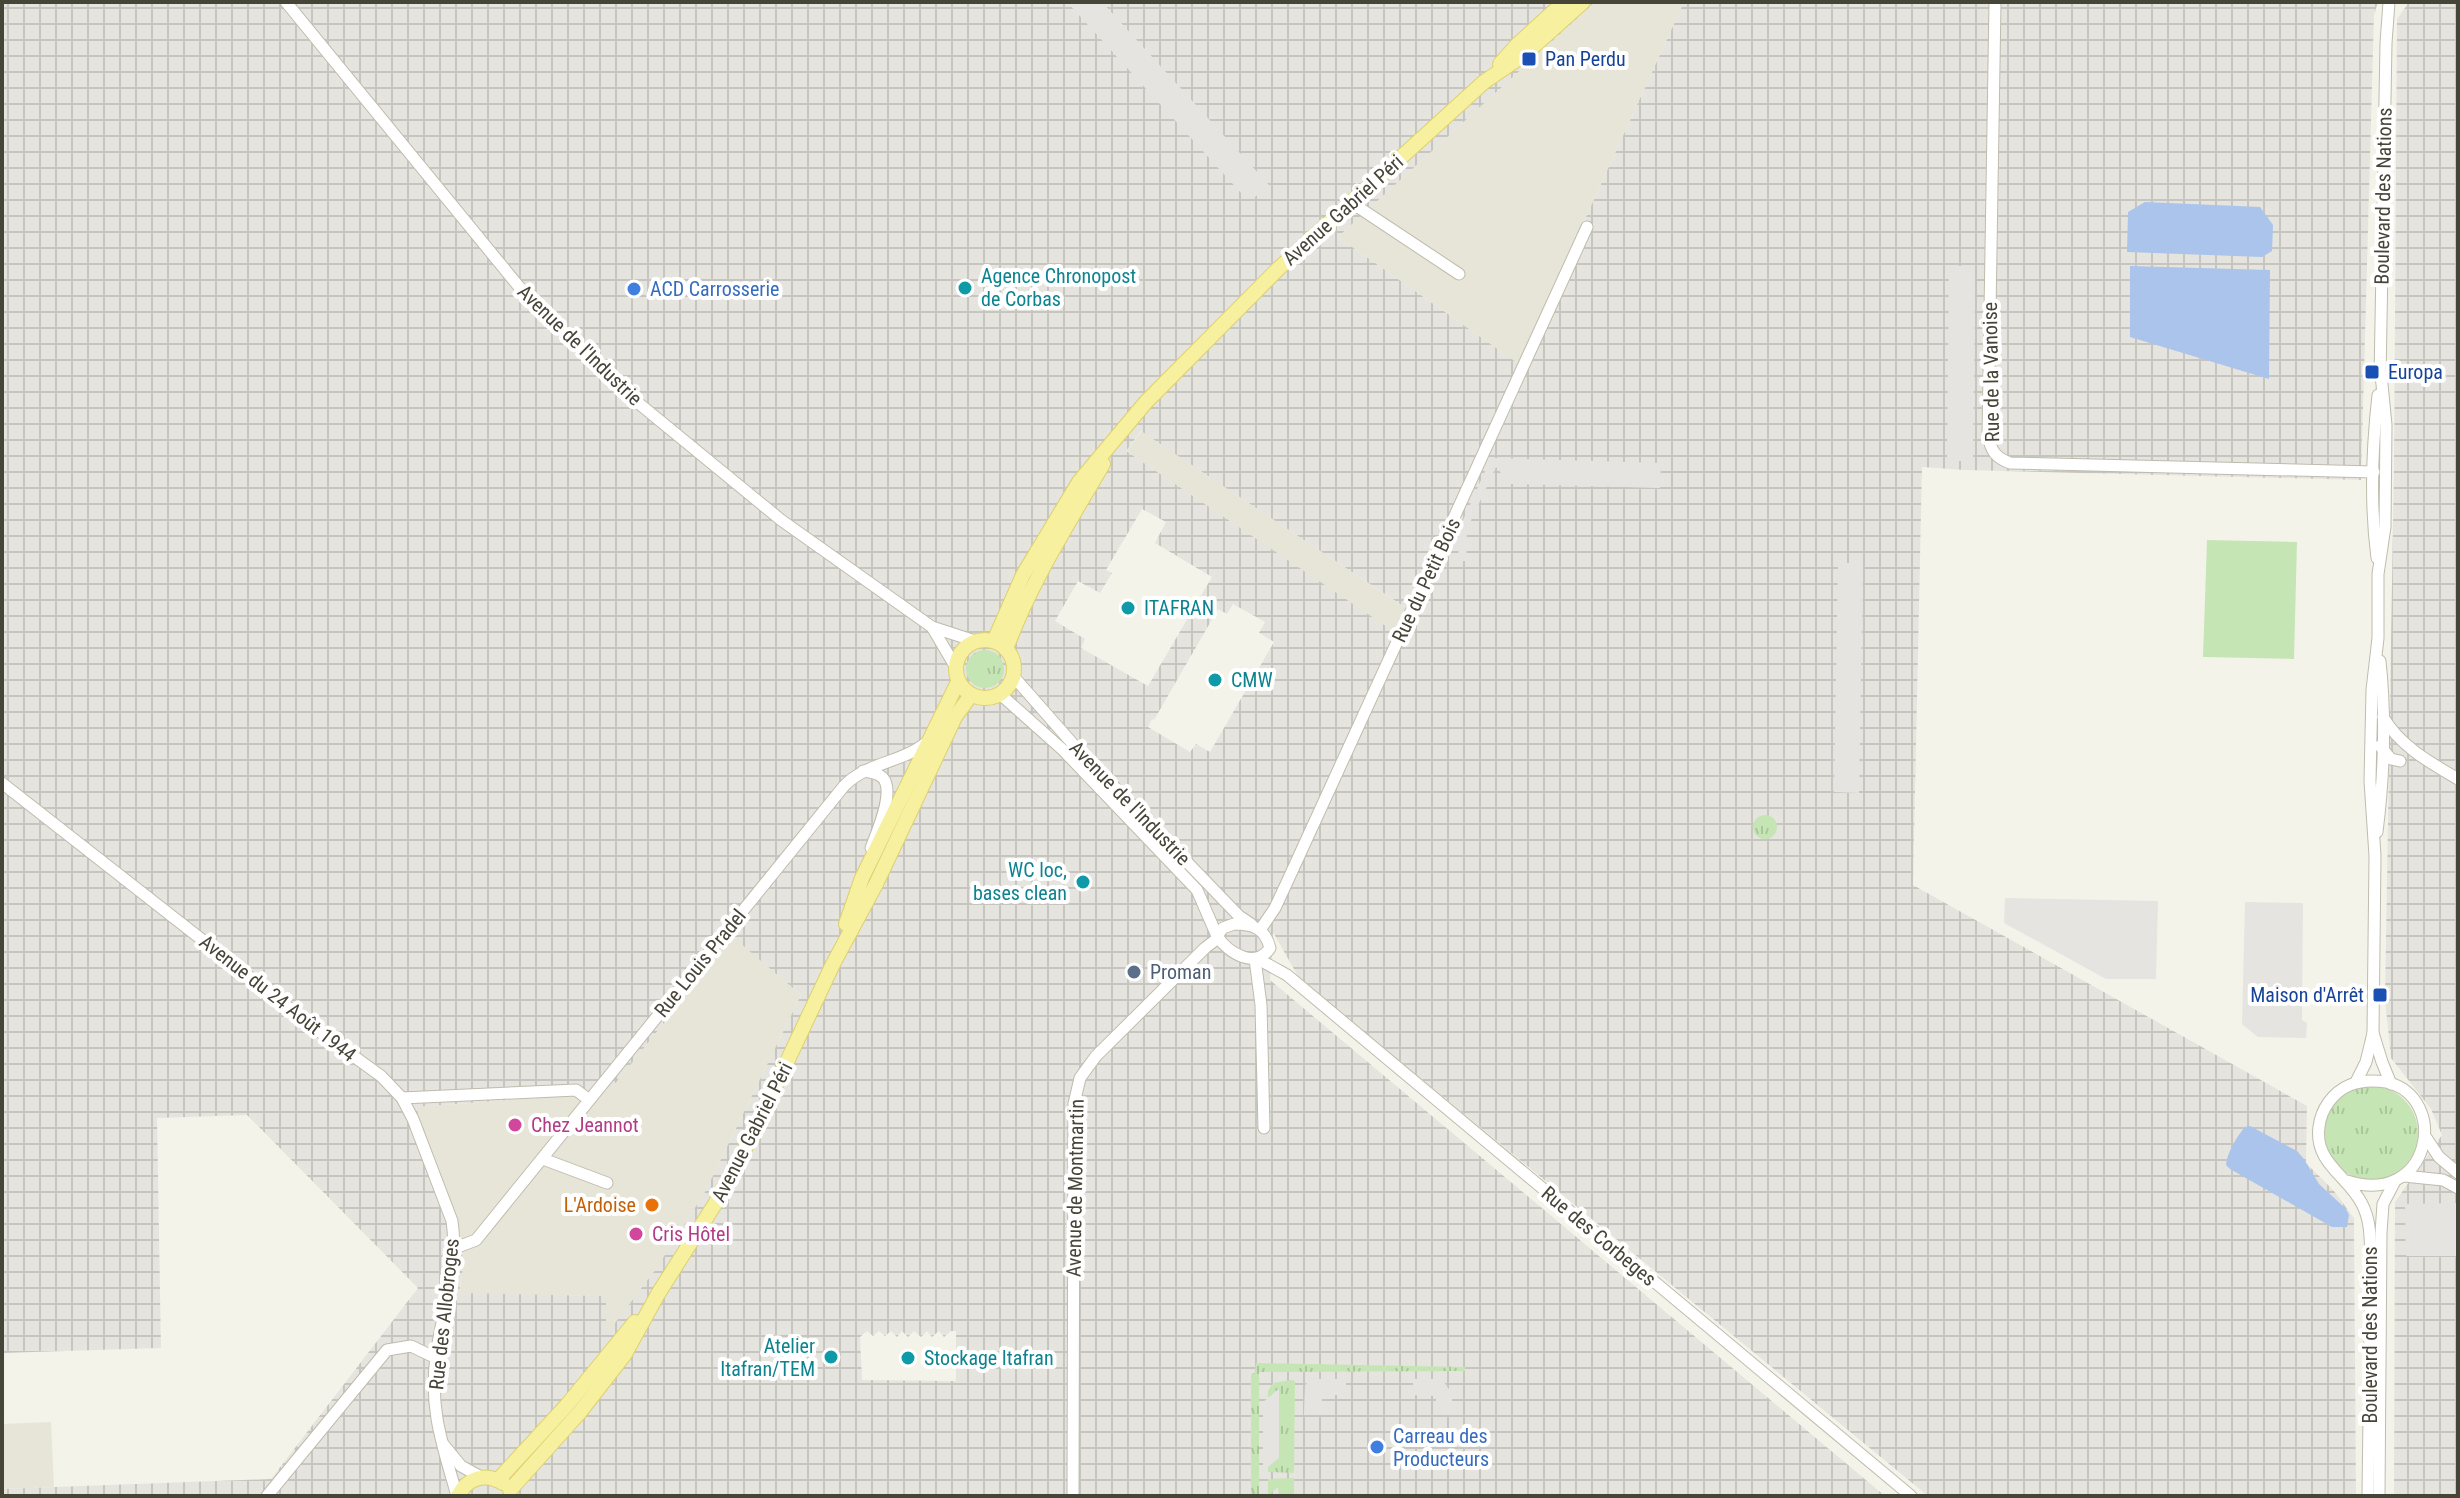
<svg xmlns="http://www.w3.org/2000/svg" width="2460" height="1498" viewBox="0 0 2460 1498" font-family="'Roboto Condensed',sans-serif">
	<defs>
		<pattern id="industrial-grid" width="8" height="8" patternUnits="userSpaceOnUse" patternTransform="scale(2)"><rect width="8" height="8" fill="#e6e4de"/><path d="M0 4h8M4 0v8" fill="none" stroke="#c7c5bf"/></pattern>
		<pattern id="grass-tufts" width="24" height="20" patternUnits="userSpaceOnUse" patternTransform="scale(2)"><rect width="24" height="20" fill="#c6e5b5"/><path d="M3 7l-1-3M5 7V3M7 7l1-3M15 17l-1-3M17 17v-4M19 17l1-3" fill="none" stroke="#abc69c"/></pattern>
	</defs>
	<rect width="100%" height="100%" fill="#f4f3ea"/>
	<g fill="#e7e5d8">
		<path d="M 1595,2 L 1684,2 L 1519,364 L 1338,237 Z"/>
		<path d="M 1142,431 L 1416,615 L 1404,640 L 1126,451 Z"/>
		<path d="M 733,936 L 801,995 L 705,1192 L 656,1270 L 606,1337 L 605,1296 L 459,1294 L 463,1268 L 416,1107 L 576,1095 L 610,1090 Z"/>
		<path d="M 51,1422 L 54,1487 L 2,1489 L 2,1424 Z"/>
	</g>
	<g fill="url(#industrial-grid)" fill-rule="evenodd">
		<path d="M 2,2 L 1595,2 L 1338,237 L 1519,364 L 1684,2 L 2378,2 L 2374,15 L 2361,480 L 1964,470 L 1922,467 L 1913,885 L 2307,1106 L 2306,1163 L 2334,1191 L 2354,1218 L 2356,1496 L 1928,1496 L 1299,978 L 1273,932 L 1270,980 L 1885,1496 L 2,1496 L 2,1489 L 271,1479 L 418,1288 L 247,1115 L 157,1118 L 161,1348 L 2,1353 ZM 1141,431 L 1415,614 L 1405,639 L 1126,451 ZM 1142,509 L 1166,522 L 1155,543 L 1212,577 L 1148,686 L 1081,648 L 1085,639 L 1055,621 L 1078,581 L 1100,593 L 1112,573 L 1106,570 ZM 1233,604 L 1265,622 L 1259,633 L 1274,642 L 1210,752 L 1196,744 L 1190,752 L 1148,727 L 1152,719 L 1154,720 L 1218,609 L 1227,614 ZM 733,937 L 801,995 L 705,1192 L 656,1269 L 606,1335 L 606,1296 L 459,1293 L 463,1268 L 460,1232 L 416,1107 L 576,1095 L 610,1090 ZM 867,1331 L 873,1336 L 879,1331 L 885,1336 L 891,1331 L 897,1337 L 902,1331 L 908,1337 L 914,1331 L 921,1337 L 927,1331 L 932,1337 L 939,1331 L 944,1337 L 951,1331 L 956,1331 L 956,1381 L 862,1380 L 860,1337 Z"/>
		<path d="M 2409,2 L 2458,2 L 2458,1496 L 2394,1496 L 2395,1202 L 2442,1135 L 2431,1109 L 2391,1058 L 2385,999 L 2394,465 L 2397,19 Z"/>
	</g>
	<g fill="url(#grass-tufts)">
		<circle cx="985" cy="669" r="19"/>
		<circle cx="1765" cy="827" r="12"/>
		<circle cx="2371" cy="1133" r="47"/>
		<path d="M 1256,1363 L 1465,1367 L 1465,1371 L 1259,1372 L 1259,1496 L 1251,1496 L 1251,1374 L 1255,1373 Z"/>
		<path d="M 1292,1380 L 1295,1381 L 1294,1473 L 1268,1472 L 1268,1467 L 1279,1457 L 1278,1390 L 1268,1398 L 1268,1391 L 1273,1383 Z"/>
		<path d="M 1294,1478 L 1294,1496 L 1279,1496 L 1278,1487 L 1268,1496 L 1268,1479 Z"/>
	</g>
	<path fill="#c6e5b5" d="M 2207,540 L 2297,542 L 2294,659 L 2203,657 Z"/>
	<g fill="#e5e4e1">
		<path d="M 1067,2 L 1102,2 L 1269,185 L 1255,197 L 1248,189 L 1242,194 Z"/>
		<path d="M 1949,266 L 1975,266 L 1973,461 L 1947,461 Z"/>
		<path d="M 1491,458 L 1661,463 L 1660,488 L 1510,484 L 1496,467 L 1467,529 L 1466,561 L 1458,561 L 1459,529 Z"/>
		<path d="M 1838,563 L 1863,563 L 1859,793 L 1834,792 Z"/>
		<path d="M 2005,898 L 2158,901 L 2156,979 L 2106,979 L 2004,923 Z"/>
		<path d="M 2245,902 L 2303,903 L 2302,1020 L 2307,1023 L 2306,1038 L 2258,1037 L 2242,1024 Z"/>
		<path d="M 2458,1203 L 2458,1256 L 2406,1256 L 2405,1204 Z"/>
		<path d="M 1315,1379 L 1346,1379 L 1346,1395 L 1322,1395 L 1322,1415 L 1304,1415 L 1305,1386 L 1308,1381 Z"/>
		<path d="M 1413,1379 L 1439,1379 L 1444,1382 L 1452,1394 L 1452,1415 L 1436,1414 L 1436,1396 L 1413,1395 Z"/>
		<path d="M 1279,1389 L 1279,1458 L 1263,1471 L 1263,1402 Z"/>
	</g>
	<g fill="#aac4ec">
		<path d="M 2145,202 L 2260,207 L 2273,225 L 2272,251 L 2262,257 L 2127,252 L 2128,212 Z"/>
		<path d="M 2130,266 L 2270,270 L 2269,379 L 2130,337 Z"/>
		<path d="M 2250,1126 L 2297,1151 L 2304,1159 L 2319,1184 L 2346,1209 L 2349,1215 L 2347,1227 L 2332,1227 L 2230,1169 L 2226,1165 C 2227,1153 2237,1136 2245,1127 Z"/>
	</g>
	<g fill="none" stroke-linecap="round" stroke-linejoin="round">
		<g stroke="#bfbcad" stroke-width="13">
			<g id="minor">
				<path d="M 286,2 L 520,288 L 620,388 L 781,520 L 932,627 L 975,641"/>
				<path d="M 1995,2 L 1988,436 C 1991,451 1996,458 2010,463 L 2374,472"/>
				<path d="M 1352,203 L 1459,274"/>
				<path d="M 2380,378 L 2386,43 L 2389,2"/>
				<path d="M 2377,558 C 2370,505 2372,448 2378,395"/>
				<path d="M 932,627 L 955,666"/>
				<path d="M 1013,676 L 1072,743 L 1239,916 L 1251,924"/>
				<path d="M 1000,694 L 1063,750 L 1197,890 L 1217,936"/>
				<path d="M 2383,717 C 2400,746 2429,762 2458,779"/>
				<path d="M 2380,746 L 2391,759 L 2400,761"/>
				<path d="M 863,771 C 869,772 876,772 882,777 C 896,790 877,832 871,848"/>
				<path d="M 2,783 L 316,1029 L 381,1076 L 402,1098 L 413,1119 L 452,1221 C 459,1266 442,1312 436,1356 C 429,1410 443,1446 457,1496"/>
				<path d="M 2377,832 C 2384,776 2386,717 2380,661"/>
				<path d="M 1234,924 C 1253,924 1265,928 1270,948 C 1256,970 1228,953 1217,936 L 1223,928 Z"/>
				<path d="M 1260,930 L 1275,908 L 1288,880 L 1587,227"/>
				<path d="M 1255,959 L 1261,1005 L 1264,1128"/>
				<path d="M 1258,959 L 1287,975 L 1911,1496"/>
				<path d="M 2373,1033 L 2382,1062 L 2391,1084"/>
				<path d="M 2356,1082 L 2366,1062 L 2373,1033 L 2375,856 L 2370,781 L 2372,690 L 2378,638 L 2378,574 L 2385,527 L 2386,425 L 2381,374"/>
				<path d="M 402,1098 L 576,1090 L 588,1099"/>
				<path d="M 2425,1136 L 2439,1157 L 2458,1173"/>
				<path d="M 543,1159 L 607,1183"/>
				<path d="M 2404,1176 L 2443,1180 L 2458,1188"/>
				<path d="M 2347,1181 C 2431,1208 2451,1097 2386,1082 C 2373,1080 2362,1080 2350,1085 C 2333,1092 2321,1109 2319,1127 C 2314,1163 2348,1176 2362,1204 C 2371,1221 2370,1239 2371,1258 L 2368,1496"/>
				<path d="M 455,1248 L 476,1240 L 844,786 C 867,762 902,763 927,742"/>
				<path d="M 443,1444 L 461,1466 L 481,1477"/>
				<path d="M 267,1496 L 387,1350 L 411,1346 L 436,1358"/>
				<path d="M 1073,1496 L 1074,1104 L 1080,1078 L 1096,1056 L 1205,948 L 1218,938"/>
				<path d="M 2379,1496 L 2381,1233 L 2383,1204 L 2395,1181"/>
			</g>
		</g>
		<g stroke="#dcd16f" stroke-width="16">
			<g id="major">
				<path d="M 1500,64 L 1517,45 L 1564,2"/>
				<circle cx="985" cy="669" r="29"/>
				<path d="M 994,641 L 1023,575 L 1079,482 L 1146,402 L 1278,269 L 1484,82 L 1525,54 L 1583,2"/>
				<path d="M 1006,649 C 1031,581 1067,526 1103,464"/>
				<path d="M 846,924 L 862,878 L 958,682"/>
				<path d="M 498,1480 L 567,1405 L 635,1322"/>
				<path d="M 510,1490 L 580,1412 L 625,1354 L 658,1294 L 715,1204 L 754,1132 L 833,964 L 876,884 L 955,717 L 971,695"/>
				<path d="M 458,1496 C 467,1478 485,1472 503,1483"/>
			</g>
		</g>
		<use href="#minor" stroke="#fff" stroke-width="11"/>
		<use href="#major" stroke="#f7f09f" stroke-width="14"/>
	</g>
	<g fill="#1a4fb4" stroke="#fff" stroke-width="3">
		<rect x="1521" y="51" width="16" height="16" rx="4"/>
		<rect x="2364" y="364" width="16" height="16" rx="4"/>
		<rect x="2372" y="987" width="16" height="16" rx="4"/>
	</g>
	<g fill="#0f9aa8" stroke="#fff" stroke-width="3">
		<circle cx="965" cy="288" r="8"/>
		<circle cx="1128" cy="608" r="8"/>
		<circle cx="1215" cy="680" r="8"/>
		<circle cx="1083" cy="882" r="8"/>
		<circle cx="831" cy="1357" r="8"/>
		<circle cx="908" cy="1358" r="8"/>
	</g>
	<g fill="#3f7fe0" stroke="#fff" stroke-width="3">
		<circle cx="634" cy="289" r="8"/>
		<circle cx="1377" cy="1447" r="8"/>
	</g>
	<circle fill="#5c6f8a" stroke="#fff" stroke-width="3" cx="1134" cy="972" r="8"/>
	<g fill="#d1479c" stroke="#fff" stroke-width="3">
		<circle cx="515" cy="1125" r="8"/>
		<circle cx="636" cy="1234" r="8"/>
	</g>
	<circle fill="#e8710a" stroke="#fff" stroke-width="3" cx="652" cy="1205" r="8"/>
	<g text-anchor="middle" stroke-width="8" stroke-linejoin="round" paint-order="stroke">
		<g font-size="20" fill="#164399" stroke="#fff" text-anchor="start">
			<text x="1545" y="66">Pan Perdu</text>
			<text x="2388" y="379">Europa</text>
			<text x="2364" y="1002" text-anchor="end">Maison d'Arrêt</text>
		</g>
		<g font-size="20" fill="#474438" stroke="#fff">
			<text transform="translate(2383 196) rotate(-89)" y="7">Boulevard des Nations</text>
			<text transform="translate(1343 210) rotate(-42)" y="7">Avenue Gabriel Péri</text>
			<text transform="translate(580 345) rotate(44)" y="7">Avenue de l'Industrie</text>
			<text transform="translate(1991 372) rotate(-91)" y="7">Rue de la Vanoise</text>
			<text transform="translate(1426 580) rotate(-65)" y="7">Rue du Petit Bois</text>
			<text transform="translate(1130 803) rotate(46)" y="7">Avenue de l'Industrie</text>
			<text transform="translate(700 963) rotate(-51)" y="7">Rue Louis Pradel</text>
			<text transform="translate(278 998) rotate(38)" y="7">Avenue du 24 Août 1944</text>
			<text transform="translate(752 1132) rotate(-63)" y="7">Avenue Gabriel Péri</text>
			<text transform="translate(1075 1188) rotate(-89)" y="7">Avenue de Montmartin</text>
			<text transform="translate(1599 1236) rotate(40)" y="7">Rue des Corbeges</text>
			<text transform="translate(444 1314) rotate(-84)" y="7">Rue des Allobroges</text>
			<text transform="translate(2370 1335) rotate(-90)" y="7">Boulevard des Nations</text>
		</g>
		<g font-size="20" fill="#0d838f" stroke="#fff" text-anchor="start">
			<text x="981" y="283">Agence Chronopost<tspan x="981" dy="23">de Corbas</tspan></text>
			<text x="1144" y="615">ITAFRAN</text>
			<text x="1231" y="687">CMW</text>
			<text x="1067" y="877" text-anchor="end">WC loc,<tspan x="1067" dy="23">bases clean</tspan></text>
			<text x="815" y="1353" text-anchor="end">Atelier<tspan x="815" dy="23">Itafran/TEM</tspan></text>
			<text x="924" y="1365">Stockage Itafran</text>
		</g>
		<g font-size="20" fill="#366cbe" stroke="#fff" text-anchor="start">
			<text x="650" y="296">ACD Carrosserie</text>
			<text x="1393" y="1443">Carreau des<tspan x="1393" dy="23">Producteurs</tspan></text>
		</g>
		<g font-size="20" fill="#4e5e75" stroke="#fff" text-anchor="start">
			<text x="1150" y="979">Proman</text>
		</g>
		<g font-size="20" fill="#b23c85" stroke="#fff" text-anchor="start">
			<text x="531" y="1132">Chez Jeannot</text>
			<text x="652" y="1241">Cris Hôtel</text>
		</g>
		<g font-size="20" fill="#c56008" stroke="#fff" text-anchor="end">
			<text x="636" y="1212">L'Ardoise</text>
		</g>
	</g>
	<rect width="2460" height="1498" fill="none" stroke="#474438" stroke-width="8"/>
</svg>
